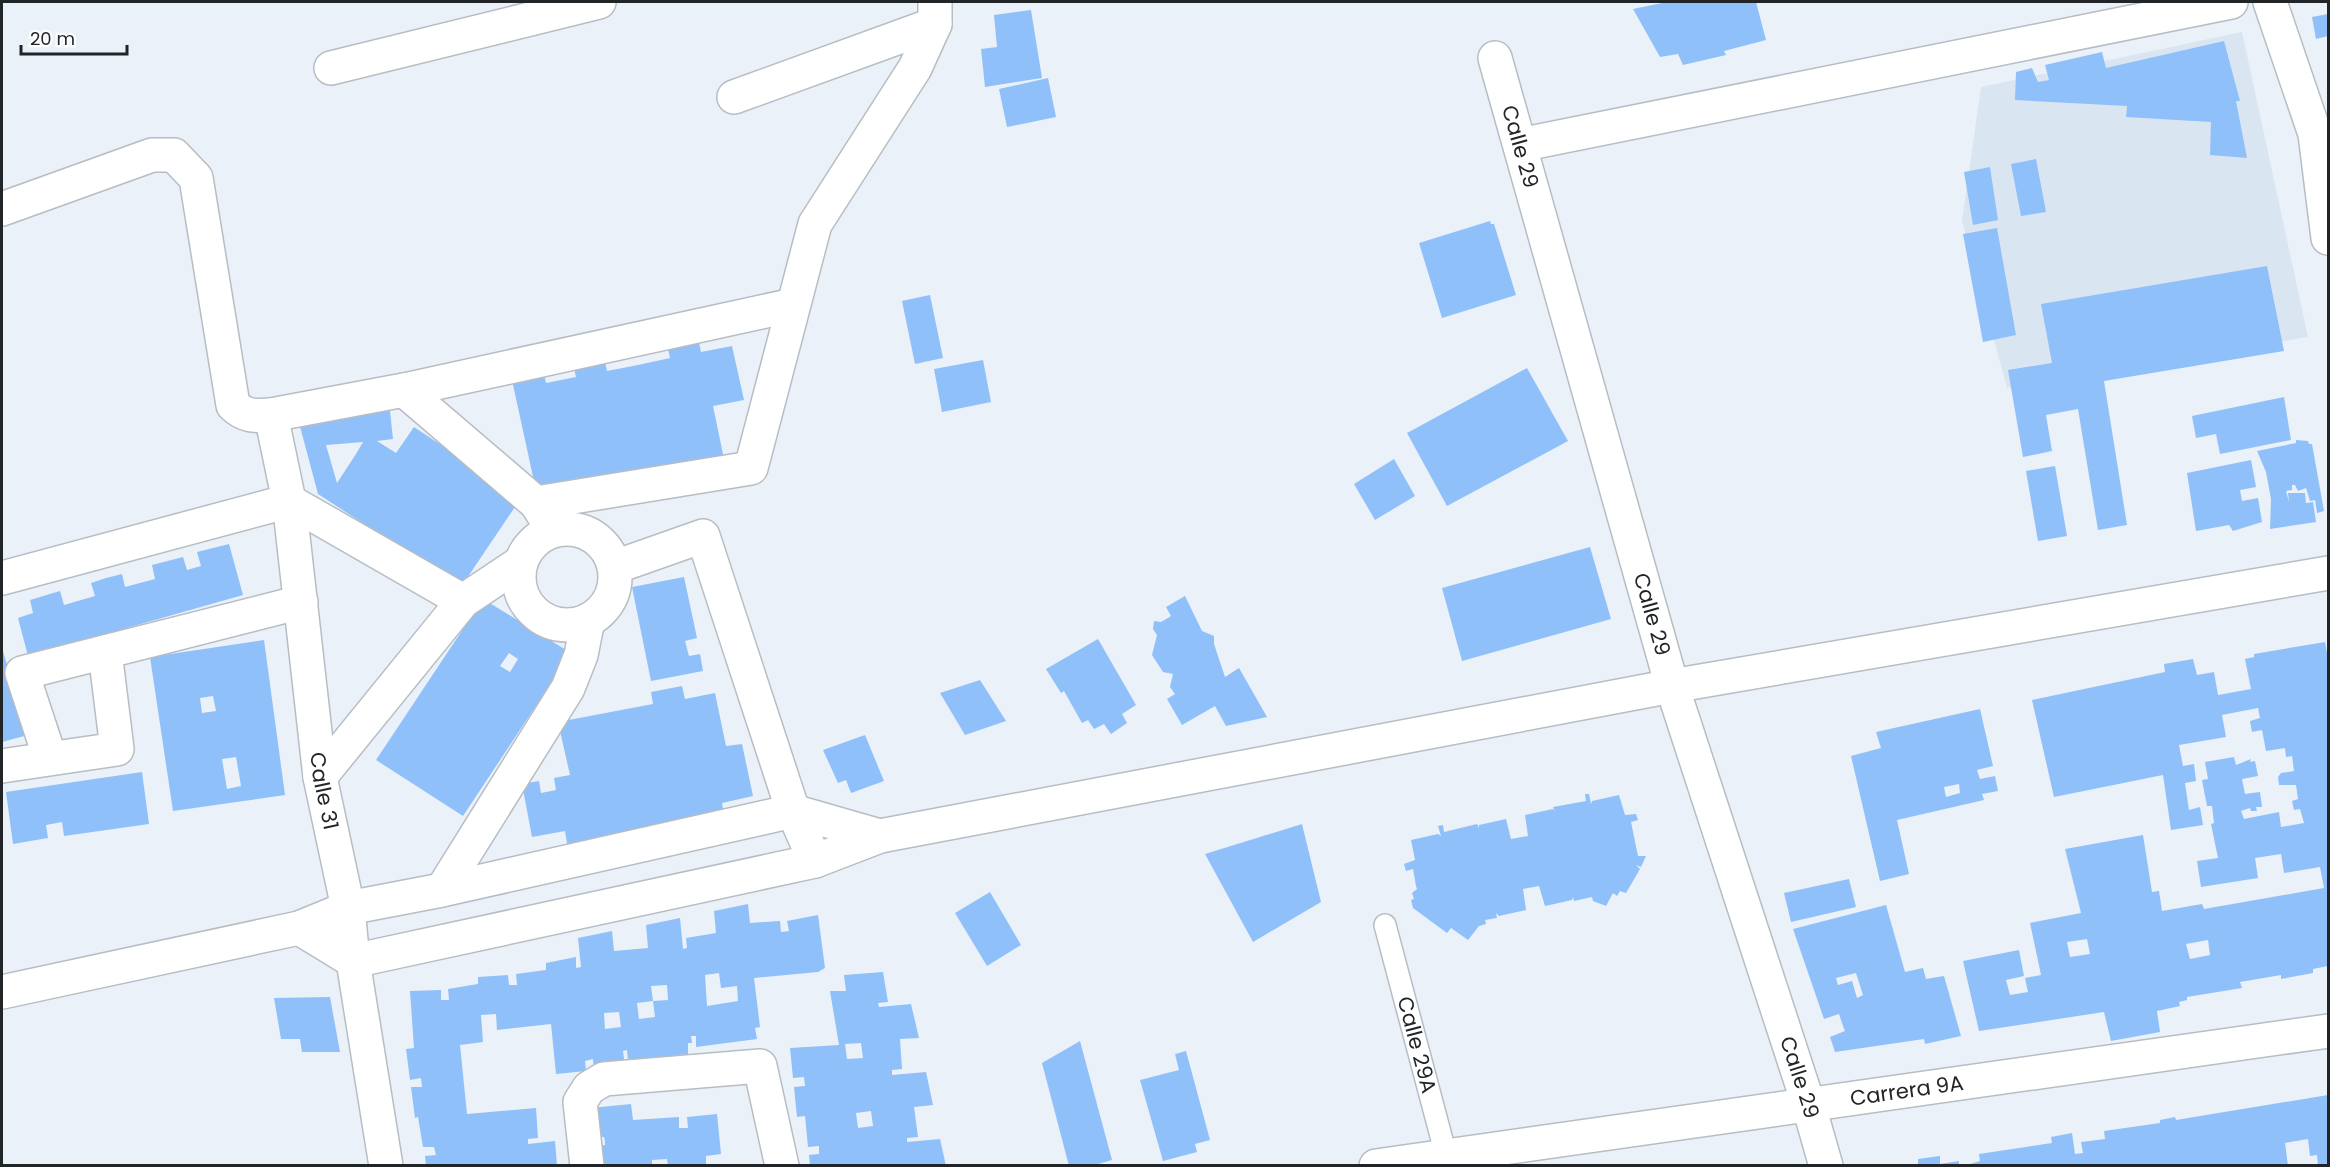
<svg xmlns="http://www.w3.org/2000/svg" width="2330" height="1167" viewBox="0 0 2330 1167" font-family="Poppins,sans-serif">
	<rect width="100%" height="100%" fill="#ebf1f8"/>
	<path fill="#dae5f2" d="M 2242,32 L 2308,337 L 2007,388 L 1962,221 L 1981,87 Z"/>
	<g fill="#8fc0f9" fill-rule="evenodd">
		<path d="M 1667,2 L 1756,2 L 1766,40 L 1724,51 L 1726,55 L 1683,65 L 1678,54 L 1660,57 L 1633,9 Z"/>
		<path d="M 1031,10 L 1042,78 L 985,87 L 981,49 L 997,47 L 994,15 Z"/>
		<path d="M 2328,14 L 2328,36 L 2316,39 L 2312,17 Z"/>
		<path d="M 2224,41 L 2240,101 L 2236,101 L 2247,158 L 2210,155 L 2211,122 L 2126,117 L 2127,106 L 2015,100 L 2016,72 L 2032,68 L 2038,82 L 2049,80 L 2045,65 L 2102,52 L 2106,68 Z"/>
		<path d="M 1048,78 L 1056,117 L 1007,127 L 999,89 Z"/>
		<path d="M 2036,159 L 2046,212 L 2021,216 L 2011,164 Z"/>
		<path d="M 1990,167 L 1998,220 L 1973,225 L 1964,172 Z"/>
		<path d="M 1490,221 L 1491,224 L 1494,224 L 1516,295 L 1442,318 L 1419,243 Z"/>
		<path d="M 1997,228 L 2016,335 L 1983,342 L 1963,234 Z"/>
		<path d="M 2267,266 L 2284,351 L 2104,381 L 2127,525 L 2098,530 L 2078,409 L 2046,415 L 2052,451 L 2023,457 L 2008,370 L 2052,363 L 2041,304 Z"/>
		<path d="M 930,295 L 943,358 L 915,364 L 902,301 Z"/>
		<path d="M 697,333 L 701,352 L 732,346 L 744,400 L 713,406 L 724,459 L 537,495 L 510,371 L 542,365 L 546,383 L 576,377 L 572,359 L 603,352 L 607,371 L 638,365 L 670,358 L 666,340 Z"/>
		<path d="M 983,360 L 991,402 L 942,412 L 934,369 Z"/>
		<path d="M 1527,368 L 1568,441 L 1447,506 L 1407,433 Z"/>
		<path d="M 2284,397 L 2291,440 L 2220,454 L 2216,434 L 2196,438 L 2192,416 Z"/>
		<path d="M 390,411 L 393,439 L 377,441 L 396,453 L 414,427 L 521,498 L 461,587 L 318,494 L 298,419 ZM 363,442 L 356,454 L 337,483 L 326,445 Z"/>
		<path d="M 2296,440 L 2308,441 L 2309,444 L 2312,444 L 2324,511 L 2317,513 L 2315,500 L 2310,501 L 2306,488 L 2298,491 L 2295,485 L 2292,485 L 2292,490 L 2286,491 L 2289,502 L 2288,493 L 2305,493 L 2306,503 L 2313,502 L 2316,522 L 2270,529 L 2271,499 L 2266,472 L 2257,451 L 2296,443 Z"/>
		<path d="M 1394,459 L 1415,496 L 1375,520 L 1354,484 Z"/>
		<path d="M 2251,460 L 2256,487 L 2240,490 L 2242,501 L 2258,498 L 2262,522 L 2233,531 L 2229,525 L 2196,531 L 2187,473 Z"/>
		<path d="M 2055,466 L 2067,536 L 2038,541 L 2026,471 Z"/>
		<path d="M 229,544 L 243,595 L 28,656 L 18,618 L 33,613 L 30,600 L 60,591 L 64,605 L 95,596 L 91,583 L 106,578 L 122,574 L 125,587 L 155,579 L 152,565 L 183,557 L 187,570 L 201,566 L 197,552 Z"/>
		<path d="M 1590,547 L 1611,619 L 1462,661 L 1442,588 Z"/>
		<path d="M 684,577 L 697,638 L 685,641 L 689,656 L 700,654 L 703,671 L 651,681 L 632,587 Z"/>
		<path d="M 1185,596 L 1202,631 L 1214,636 L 1214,644 L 1225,677 L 1239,668 L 1267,717 L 1226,726 L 1215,706 L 1182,725 L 1167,699 L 1175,694 L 1170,687 L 1173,674 L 1163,672 L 1152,655 L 1157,635 L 1153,629 L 1154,621 L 1161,622 L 1171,616 L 1166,607 Z"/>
		<path d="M 483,599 L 571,653 L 463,816 L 376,760 ZM 509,653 L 518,659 L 510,672 L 500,666 Z"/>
		<path d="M 1098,639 L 1136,705 L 1122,714 L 1127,723 L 1111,734 L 1104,724 L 1094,729 L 1088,720 L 1082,723 L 1064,691 L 1061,693 L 1046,669 Z"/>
		<path d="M 264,640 L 285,795 L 173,811 L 150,657 ZM 213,696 L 216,711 L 202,713 L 200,698 ZM 236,757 L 241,786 L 227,789 L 222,759 Z"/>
		<path d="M 2325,642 L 2328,659 L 2328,966 L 2313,969 L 2313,973 L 2281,979 L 2281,975 L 2240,982 L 2242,988 L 2187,997 L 2187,1000 L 2179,1002 L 2180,1006 L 2157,1011 L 2160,1032 L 2111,1041 L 2104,1012 L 1979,1031 L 1963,961 L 2019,950 L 2024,976 L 2006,980 L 2010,995 L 2028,992 L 2025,978 L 2041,975 L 2030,923 L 2081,913 L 2065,849 L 2143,835 L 2152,892 L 2159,891 L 2162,911 L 2202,904 L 2204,909 L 2324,888 L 2320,867 L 2284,873 L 2281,854 L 2255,858 L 2258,878 L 2201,887 L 2197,861 L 2218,858 L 2211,824 L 2214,823 L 2212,806 L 2207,806 L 2202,780 L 2208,779 L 2205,762 L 2234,757 L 2236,765 L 2251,759 L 2250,762 L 2255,761 L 2258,776 L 2242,779 L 2245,794 L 2260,792 L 2262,807 L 2256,807 L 2257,811 L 2251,811 L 2250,808 L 2241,811 L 2244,819 L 2279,812 L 2281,827 L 2304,823 L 2300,809 L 2294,810 L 2292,801 L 2298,799 L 2296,785 L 2279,785 L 2278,777 L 2281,773 L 2294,771 L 2292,756 L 2286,757 L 2285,748 L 2266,751 L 2262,730 L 2252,732 L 2250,721 L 2260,718 L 2258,708 L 2222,715 L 2226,737 L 2179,745 L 2183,766 L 2194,764 L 2196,781 L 2185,783 L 2189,810 L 2200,807 L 2203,825 L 2171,830 L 2163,775 L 2054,797 L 2032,700 L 2165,672 L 2164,664 L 2193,659 L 2197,675 L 2214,672 L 2218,695 L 2251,689 L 2245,659 L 2254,657 L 2254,654 ZM 2087,939 L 2090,954 L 2070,957 L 2067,942 ZM 2208,940 L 2210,955 L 2190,959 L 2186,944 Z"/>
		<path d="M 2,648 L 28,735 L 2,742 Z"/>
		<path d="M 980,680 L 1006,721 L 965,735 L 940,693 Z"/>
		<path d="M 682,686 L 685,699 L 715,693 L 726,746 L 742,744 L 753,796 L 722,803 L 725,821 L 568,849 L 565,831 L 532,837 L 522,784 L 539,781 L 541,793 L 556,790 L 554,778 L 570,775 L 558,722 L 653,704 L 651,692 Z"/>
		<path d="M 1980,709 L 1993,766 L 1977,770 L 1980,779 L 1995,776 L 1998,791 L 1982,794 L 1984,800 L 1897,820 L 1909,874 L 1880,881 L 1851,756 L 1881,748 L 1876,732 ZM 1959,784 L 1960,793 L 1946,797 L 1944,787 Z"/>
		<path d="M 865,735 L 884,781 L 851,793 L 846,780 L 838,783 L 823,750 Z"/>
		<path d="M 142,772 L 149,824 L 64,836 L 62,822 L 46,825 L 48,838 L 13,844 L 6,792 Z"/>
		<path d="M 1585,794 L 1589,794 L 1591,804 L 1592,801 L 1619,795 L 1625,815 L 1636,814 L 1638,820 L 1631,822 L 1638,856 L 1646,856 L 1641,867 L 1636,865 L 1640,869 L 1626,893 L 1620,891 L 1617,896 L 1613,893 L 1606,906 L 1593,901 L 1592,897 L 1574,901 L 1573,897 L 1572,900 L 1545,906 L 1539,886 L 1523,889 L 1526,910 L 1499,916 L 1496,913 L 1497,918 L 1485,920 L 1486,924 L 1479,926 L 1468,940 L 1451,928 L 1447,933 L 1413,908 L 1411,900 L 1414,899 L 1412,893 L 1417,889 L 1416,886 L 1413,869 L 1406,871 L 1404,864 L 1415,860 L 1411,840 L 1438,834 L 1441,836 L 1438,826 L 1443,825 L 1444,832 L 1477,824 L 1479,828 L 1479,825 L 1506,819 L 1511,839 L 1528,836 L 1525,815 L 1553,809 L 1555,812 L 1553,807 L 1586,801 Z"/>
		<path d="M 1302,824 L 1321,902 L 1253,942 L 1205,854 Z"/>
		<path d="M 1849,879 L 1856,907 L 1791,922 L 1784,893 Z"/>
		<path d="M 990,892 L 1021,945 L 987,966 L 955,913 Z"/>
		<path d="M 748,904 L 750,923 L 780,921 L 781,932 L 789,931 L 787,921 L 818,915 L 825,968 L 818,972 L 754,978 L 760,1027 L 755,1028 L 757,1039 L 696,1047 L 696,1036 L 691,1036 L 692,1043 L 688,1043 L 688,1054 L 628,1061 L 627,1050 L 623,1051 L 625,1067 L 594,1070 L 593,1059 L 585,1061 L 586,1071 L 556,1074 L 551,1024 L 497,1030 L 496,1014 L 481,1015 L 483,1042 L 460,1045 L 467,1114 L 536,1108 L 538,1138 L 528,1139 L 528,1144 L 555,1141 L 557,1166 L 426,1166 L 425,1156 L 436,1155 L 434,1147 L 423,1147 L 418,1117 L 415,1118 L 411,1087 L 422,1087 L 421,1078 L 410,1080 L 406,1049 L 414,1048 L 410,991 L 441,990 L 441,1000 L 449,1000 L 448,989 L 478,984 L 478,977 L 508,975 L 509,985 L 517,985 L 516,974 L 546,970 L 546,963 L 576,957 L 576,968 L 581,967 L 578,938 L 612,931 L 614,951 L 648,948 L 646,925 L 680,918 L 683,949 L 687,948 L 686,938 L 716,933 L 714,911 ZM 719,973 L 721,988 L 737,986 L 738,1001 L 707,1006 L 705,975 ZM 667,985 L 668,1000 L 653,1001 L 651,986 ZM 653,1001 L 655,1017 L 639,1019 L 637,1003 ZM 619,1012 L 621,1027 L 605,1029 L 604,1013 Z"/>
		<path d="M 1886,905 L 1905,972 L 1923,968 L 1926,979 L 1944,976 L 1961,1036 L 1925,1044 L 1924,1039 L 1835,1052 L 1830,1037 L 1845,1031 L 1843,1026 L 1839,1014 L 1824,1019 L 1793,929 ZM 1856,973 L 1863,995 L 1857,998 L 1852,981 L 1838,985 L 1836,978 Z"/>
		<path d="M 883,972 L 888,1002 L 878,1003 L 879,1007 L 911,1004 L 919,1038 L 900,1039 L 902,1069 L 892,1070 L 892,1075 L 926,1072 L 933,1105 L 914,1107 L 918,1137 L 907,1138 L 907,1142 L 940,1139 L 946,1166 L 810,1166 L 809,1155 L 819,1154 L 819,1146 L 808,1147 L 805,1116 L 797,1117 L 794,1087 L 805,1086 L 804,1077 L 793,1078 L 790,1048 L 839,1045 L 830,991 L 846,991 L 844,975 ZM 861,1043 L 863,1058 L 847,1059 L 845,1044 ZM 871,1111 L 873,1126 L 858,1128 L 856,1113 Z"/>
		<path d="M 330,997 L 340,1052 L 302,1052 L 300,1039 L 281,1039 L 274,998 Z"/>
		<path d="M 1080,1041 L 1112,1160 L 1091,1166 L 1069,1166 L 1042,1063 Z"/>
		<path d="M 1186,1051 L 1210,1140 L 1195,1144 L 1197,1152 L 1163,1161 L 1140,1080 L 1179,1070 L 1175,1054 Z"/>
		<path d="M 2328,1095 L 2328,1166 L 2318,1166 L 2317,1155 L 2310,1156 L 2308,1139 L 2285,1143 L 2288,1166 L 1964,1166 L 1980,1161 L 1979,1154 L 2052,1143 L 2051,1137 L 2072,1133 L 2075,1154 L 2083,1153 L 2081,1142 L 2105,1139 L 2104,1131 L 2160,1123 L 2160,1120 L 2175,1117 L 2176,1120 Z"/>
		<path d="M 631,1104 L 633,1120 L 679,1117 L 679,1128 L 688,1128 L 687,1117 L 717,1114 L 721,1154 L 706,1156 L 706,1166 L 668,1166 L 667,1159 L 652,1160 L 652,1166 L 596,1166 L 594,1146 L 605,1145 L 605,1141 L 604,1137 L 593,1137 L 591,1108 Z"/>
		<path d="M 1940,1156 L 1940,1164 L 1959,1161 L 1959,1166 L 1918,1166 L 1918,1159 Z"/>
	</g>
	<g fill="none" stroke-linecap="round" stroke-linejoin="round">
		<g stroke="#b7bdc3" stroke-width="24">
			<g id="lane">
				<path id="s1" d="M 1385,925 L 1446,1155"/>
			</g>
		</g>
		<g stroke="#b7bdc3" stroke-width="36">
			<g id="street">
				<path d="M 2270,2 L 2315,134 L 2328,238"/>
				<path id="s2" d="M 1495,58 L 1672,686 L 1808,1103 L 1826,1166"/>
				<path d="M 331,68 L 599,2"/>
				<path d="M 734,97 L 935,24"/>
				<path d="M 1520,145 L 2231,2"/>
				<path d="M 2,209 L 152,155 L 174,155 L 196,178 L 233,405 C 245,417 256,416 271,415 L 404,390 L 793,305"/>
				<path d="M 404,390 L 536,503"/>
				<path id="s3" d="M 271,415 L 289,501 L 320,777 L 348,908 L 353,961 L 386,1166"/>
				<circle cx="567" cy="577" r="48"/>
				<path d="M 553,530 L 536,503 L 751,468 L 815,224 L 915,68 L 935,24 L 935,2"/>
				<path d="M 615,567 L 703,536 L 793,811 L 815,861"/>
				<path d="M 2,578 L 289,501 L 463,601"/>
				<path d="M 50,758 L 22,673 L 301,602"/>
				<path d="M 2,766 L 117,749 L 105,652"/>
				<path d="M 320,777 L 463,601 L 520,563"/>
				<path d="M 442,890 L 568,688 L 581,655 L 588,620"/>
				<path d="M 299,928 L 353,961 L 815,861 L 880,836 L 1672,686 L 2328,573"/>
				<path d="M 2,992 L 299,928 L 348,908 L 442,890 L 793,811 L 880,836"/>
				<path d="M 587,1166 L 580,1102 L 589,1088 L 604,1079 L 760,1066 L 782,1166"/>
				<path id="s4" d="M 1376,1166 L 2328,1031"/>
			</g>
		</g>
		<use href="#lane" stroke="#fff" stroke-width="21"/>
		<use href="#street" stroke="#fff" stroke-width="33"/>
	</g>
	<g text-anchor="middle" stroke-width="4.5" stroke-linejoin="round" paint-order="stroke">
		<g font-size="21" fill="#222527" stroke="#fcfeff">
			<text dy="7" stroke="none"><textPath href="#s2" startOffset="92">Calle 29</textPath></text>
			<text dy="7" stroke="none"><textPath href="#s2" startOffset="578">Calle 29</textPath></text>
			<text dy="7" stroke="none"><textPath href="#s3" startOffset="380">Calle 31</textPath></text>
			<text dy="7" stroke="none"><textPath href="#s1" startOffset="124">Calle 29A</textPath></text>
			<text dy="7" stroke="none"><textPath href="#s2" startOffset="1064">Calle 29</textPath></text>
			<text dy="7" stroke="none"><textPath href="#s4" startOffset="536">Carrera 9A</textPath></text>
		</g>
	</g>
	<rect width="2330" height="1167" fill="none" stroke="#222527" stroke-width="6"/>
	<path d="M21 45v9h106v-9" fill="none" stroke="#222527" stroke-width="3"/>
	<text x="30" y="45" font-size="18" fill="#222527" stroke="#fcfeff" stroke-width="4.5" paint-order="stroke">20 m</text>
</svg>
